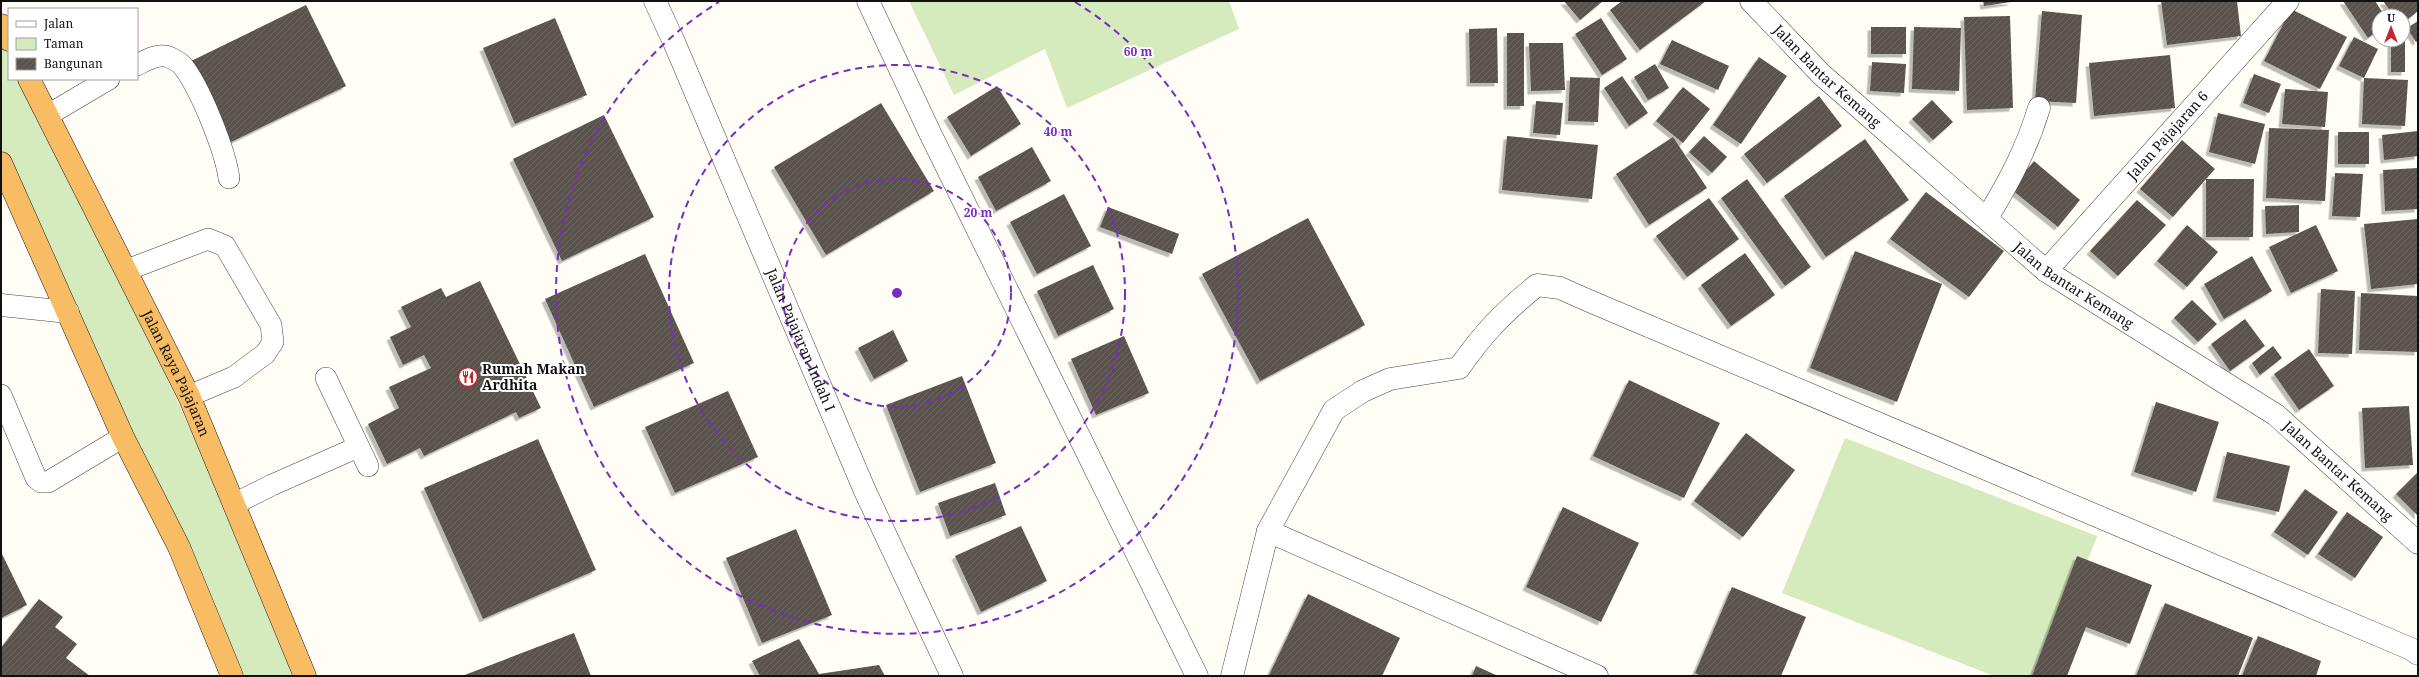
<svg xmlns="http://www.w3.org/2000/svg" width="2419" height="677" viewBox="0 0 2419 677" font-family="'Noto Serif',serif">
	<defs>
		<pattern id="building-hatch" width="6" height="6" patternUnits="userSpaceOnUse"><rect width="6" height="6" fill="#5a524d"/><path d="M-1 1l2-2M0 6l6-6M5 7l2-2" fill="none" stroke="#6d6662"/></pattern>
		<filter id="shadow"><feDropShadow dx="-3.5" dy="3.5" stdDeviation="0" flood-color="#0004"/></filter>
	</defs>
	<rect width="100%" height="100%" fill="#fffdf5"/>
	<g fill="#d5ebbd">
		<path d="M 909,1 L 1229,1 L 1239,29 L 1067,108 L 1045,49 L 954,95 Z"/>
		<path d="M 1,15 L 9,33 L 9,79 L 31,79 L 302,676 L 231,676 L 1,168 Z"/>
		<path d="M 1845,438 L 2097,536 L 2044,676 L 1994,676 L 1782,593 Z"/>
	</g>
	<g fill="url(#building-hatch)" filter="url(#shadow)">
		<path d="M 1564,1 L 1603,1 L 1580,20 Z"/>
		<path d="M 1622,1 L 1706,1 L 1640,50 L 1610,10 Z"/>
		<path d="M 1983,1 L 2011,1 L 2011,2 L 1984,6 Z"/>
		<path d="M 2161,1 L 2237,1 L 2241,36 L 2167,45 Z"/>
		<path d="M 2343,1 L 2375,1 L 2385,16 L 2379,16 L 2379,30 L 2368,38 Z"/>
		<path d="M 2383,1 L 2418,1 L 2418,11 L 2403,23 L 2403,16 L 2394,16 Z"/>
		<path d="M 306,5 L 346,86 L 229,143 L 189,62 Z"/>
		<path d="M 2291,9 L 2347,37 L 2320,89 L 2264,61 Z"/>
		<path d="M 2042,11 L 2082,15 L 2076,103 L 2035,101 Z"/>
		<path d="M 2010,16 L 2013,108 L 1967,110 L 1964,17 Z"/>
		<path d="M 555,18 L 587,95 L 515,124 L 483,48 Z"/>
		<path d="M 1601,18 L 1627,59 L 1602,75 L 1575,34 Z"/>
		<path d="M 2418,21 L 2418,41 L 2416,42 L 2407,28 Z"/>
		<rect x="1871" y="27" width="35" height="27"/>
		<path d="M 1914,27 L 1961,28 L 1959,91 L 1912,89 Z"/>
		<path d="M 1497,28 L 1498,83 L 1470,83 L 1469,29 Z"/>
		<rect x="1507" y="33" width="17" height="73"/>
		<path d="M 2354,37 L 2378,49 L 2364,78 L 2408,80 L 2405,126 L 2362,124 L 2364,78 L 2339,66 Z"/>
		<path d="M 2403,37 L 2405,37 L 2405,72 L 2391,72 L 2391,40 L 2403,40 Z"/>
		<path d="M 1672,40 L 1729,66 L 1718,90 L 1660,64 Z"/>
		<path d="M 1529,43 L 1563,43 L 1565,90 L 1531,91 Z"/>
		<path d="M 2170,55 L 2175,108 L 2094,116 L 2089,63 Z"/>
		<path d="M 1759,57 L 1787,76 L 1741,144 L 1713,125 Z"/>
		<path d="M 1872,62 L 1906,64 L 1904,93 L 1870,91 Z"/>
		<path d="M 1655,64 L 1669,88 L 1648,100 L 1634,77 Z"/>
		<path d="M 2254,74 L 2281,84 L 2269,113 L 2243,103 Z"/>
		<path d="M 1622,76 L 1648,113 L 1629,126 L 1604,88 Z"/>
		<path d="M 1570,77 L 1600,78 L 1598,122 L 1568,121 Z"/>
		<path d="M 997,86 L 1021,124 L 971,156 L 947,117 Z"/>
		<path d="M 1683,87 L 1710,109 L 1683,143 L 1656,121 Z"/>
		<path d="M 2285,89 L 2328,92 L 2325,127 L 2282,124 Z"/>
		<path d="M 1819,96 L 1842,126 L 1767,183 L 1744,154 Z"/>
		<path d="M 1932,100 L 1953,122 L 1933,140 L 1912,119 Z"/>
		<path d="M 1536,101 L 1563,103 L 1560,135 L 1533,133 Z"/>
		<path d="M 881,103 L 934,191 L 826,255 L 774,167 Z"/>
		<path d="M 2218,113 L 2265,124 L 2255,164 L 2209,152 Z"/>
		<path d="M 604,115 L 654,217 L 562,261 L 513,159 Z"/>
		<path d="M 2269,128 L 2329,130 L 2325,201 L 2266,198 Z"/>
		<path d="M 2418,131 L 2418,156 L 2384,160 L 2382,135 Z"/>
		<rect x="2338" y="132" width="31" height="32"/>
		<path d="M 1507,136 L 1598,145 L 1592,199 L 1502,190 Z"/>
		<path d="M 1704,136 L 1727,157 L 1712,173 L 1689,152 Z"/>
		<path d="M 1673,137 L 1707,188 L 1649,225 L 1616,174 Z"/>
		<path d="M 1865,139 L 1909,200 L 1826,257 L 1784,196 Z"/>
		<path d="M 2182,140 L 2215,169 L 2206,179 L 2254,179 L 2253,237 L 2206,237 L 2206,179 L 2173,217 L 2140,189 Z"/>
		<path d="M 1032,147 L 1051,181 L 996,211 L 978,177 Z"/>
		<path d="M 2034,161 L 2080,200 L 2058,227 L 2011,189 Z"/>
		<path d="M 2418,168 L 2418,209 L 2385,211 L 2383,170 Z"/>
		<path d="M 2335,173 L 2363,174 L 2360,217 L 2332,216 Z"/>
		<path d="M 1747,179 L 1811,267 L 1785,286 L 1721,198 Z"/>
		<path d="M 1926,192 L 2004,251 L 1969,297 L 1890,239 Z"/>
		<path d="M 1064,194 L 1091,246 L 1037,274 L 1010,222 Z"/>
		<path d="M 1709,198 L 1739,239 L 1687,277 L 1656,236 Z"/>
		<path d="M 2137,200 L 2166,225 L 2118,276 L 2090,251 Z"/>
		<path d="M 2299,205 L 2299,232 L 2266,234 L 2265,206 Z"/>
		<path d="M 1108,207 L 1179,234 L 1172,254 L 1100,227 Z"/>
		<path d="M 1308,218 L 1365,325 L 1260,381 L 1202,274 Z"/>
		<path d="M 2418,219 L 2418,284 L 2371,289 L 2364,224 Z"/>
		<path d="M 2187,225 L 2218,252 L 2187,287 L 2157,261 Z"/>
		<path d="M 2316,225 L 2338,271 L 2291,293 L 2269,247 Z"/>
		<path d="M 1855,251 L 1942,284 L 1897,402 L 1810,368 Z"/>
		<path d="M 1745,253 L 1775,295 L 1731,326 L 1701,285 Z"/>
		<path d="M 645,254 L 694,363 L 594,407 L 545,299 Z"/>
		<path d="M 2252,256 L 2272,291 L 2224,319 L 2204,284 Z"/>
		<path d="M 1093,265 L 1114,309 L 1058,336 L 1037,291 Z"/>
		<path d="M 480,281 L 541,408 L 519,418 L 516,412 L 424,456 L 420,448 L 387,464 L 368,424 L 399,408 L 389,387 L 431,368 L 424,355 L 403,365 L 390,337 L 411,327 L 401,307 L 441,288 L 446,297 Z"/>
		<path d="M 2321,289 L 2355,291 L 2352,354 L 2318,353 Z"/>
		<path d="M 2361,293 L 2418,296 L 2418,352 L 2359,350 Z"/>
		<path d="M 2192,300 L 2217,324 L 2198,342 L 2174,318 Z"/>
		<path d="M 2245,319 L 2265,346 L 2230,371 L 2211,344 Z"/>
		<path d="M 893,330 L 908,361 L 874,379 L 858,348 Z"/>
		<path d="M 1124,336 L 1149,393 L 1096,415 L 1071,359 Z"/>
		<path d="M 2273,346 L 2282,358 L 2260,375 L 2252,363 Z"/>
		<path d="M 2309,349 L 2334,386 L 2299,410 L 2274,374 Z"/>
		<path d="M 962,376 L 996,463 L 920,492 L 886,405 Z"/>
		<path d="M 1629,380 L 1720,423 L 1684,498 L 1593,456 Z"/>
		<path d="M 728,391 L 758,457 L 675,493 L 645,427 Z"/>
		<path d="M 2156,402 L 2219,422 L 2196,492 L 2134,472 Z"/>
		<path d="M 2409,406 L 2413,465 L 2365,468 L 2362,408 Z"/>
		<path d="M 1746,433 L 1795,470 L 1743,537 L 1694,501 Z"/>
		<path d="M 538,439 L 596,570 L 483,619 L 424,488 Z"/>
		<path d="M 2227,452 L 2290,466 L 2279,512 L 2216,498 Z"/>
		<path d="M 2418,472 L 2418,516 L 2396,494 Z"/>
		<path d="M 995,483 L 1006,515 L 950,536 L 938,503 Z"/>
		<path d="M 2305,489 L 2338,512 L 2308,555 L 2274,532 Z"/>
		<path d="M 1563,507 L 1639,543 L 1601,622 L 1526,587 Z"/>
		<path d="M 2347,512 L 2383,537 L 2355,578 L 2318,554 Z"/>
		<path d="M 1021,526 L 1047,581 L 981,612 L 955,556 Z"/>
		<path d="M 796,529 L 832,615 L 762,643 L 726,558 Z"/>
		<path d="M 1,552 L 27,605 L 1,618 Z"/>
		<path d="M 2077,556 L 2152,585 L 2130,644 L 2086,627 L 2067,676 L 2032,676 Z"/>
		<path d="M 1732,587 L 1806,617 L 1781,676 L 1701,676 L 1695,673 Z"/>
		<path d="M 1308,594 L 1400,638 L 1382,676 L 1269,675 Z"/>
		<path d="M 39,599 L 63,617 L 55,627 L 77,644 L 66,658 L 90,676 L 1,676 L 1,648 Z"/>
		<path d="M 2165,603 L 2253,638 L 2238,676 L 2136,676 Z"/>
		<path d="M 574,633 L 591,676 L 462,676 Z"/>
		<path d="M 2258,636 L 2321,661 L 2316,676 L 2242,676 Z"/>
		<path d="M 799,639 L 819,674 L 879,665 L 885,676 L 760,676 L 752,661 Z"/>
		<path d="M 1476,666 L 1498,676 L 1472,676 Z"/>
	</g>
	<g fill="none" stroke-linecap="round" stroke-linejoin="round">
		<g stroke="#444" stroke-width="22">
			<g id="service">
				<path d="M 137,65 C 145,61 156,54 166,56 C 170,57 179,62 182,65 C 200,87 225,150 229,178"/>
				<path d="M 48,115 L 109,79"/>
				<path d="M 127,270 L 208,239 L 225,246 L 271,325 L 273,342 L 265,354 L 234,377 L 189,396"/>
				<path d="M 326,378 L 368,466"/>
				<path d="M 1,395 L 36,478 L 41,482 L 48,482 L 123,437"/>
				<path d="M 234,504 L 272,485 L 358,447"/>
			</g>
		</g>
		<g stroke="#444" stroke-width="23">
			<g id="minor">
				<path id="s1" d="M 655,1 L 674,42 L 865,491 L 952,676"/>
				<path d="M 868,1 L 930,133 L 1197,676"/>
				<path d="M 1987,218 C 2009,182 2027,148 2039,108"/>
				<path id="s2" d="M 2046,271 L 2288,1"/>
				<path d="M 1,305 L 68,312"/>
				<path d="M 1268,531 L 1597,676"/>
				<path d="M 1232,676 L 1268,531 L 1334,410 L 1363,391 L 1390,379 L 1459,368 C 1484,332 1504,312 1537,285 L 1560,288 L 1587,300 L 2411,649 L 2418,654"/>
			</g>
		</g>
		<g stroke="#444" stroke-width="23">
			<g id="tertiary">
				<path id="s3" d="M 1751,1 L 1821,74 L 2046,271 L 2276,415 L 2418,543"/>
			</g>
		</g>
		<g stroke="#222" stroke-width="23">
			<g id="trunk">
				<path d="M 1,25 L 9,40"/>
				<path id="s4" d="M 29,79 L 189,396 L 305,676"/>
				<path d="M 1,163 L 123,437 L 179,547 L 232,676"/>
			</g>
		</g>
		<use href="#service" stroke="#fff" stroke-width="21"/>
		<use href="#minor" stroke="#fff" stroke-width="22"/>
		<use href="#tertiary" stroke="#fff" stroke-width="22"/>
		<use href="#trunk" stroke="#f7bc64" stroke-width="22"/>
	</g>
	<g fill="none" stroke="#7b2cbf" stroke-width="2" stroke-dasharray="7 5">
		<circle cx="897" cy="293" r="114"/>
		<circle cx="897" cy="293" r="228"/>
		<path d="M1075 2A341 341 0 1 1 719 2"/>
	</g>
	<defs>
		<g id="restaurant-ring" transform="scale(1)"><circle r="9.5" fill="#fff" stroke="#c4262e" stroke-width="1.5"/><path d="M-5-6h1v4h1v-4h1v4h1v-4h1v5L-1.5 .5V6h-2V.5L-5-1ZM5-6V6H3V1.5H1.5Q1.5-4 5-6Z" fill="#c4262e"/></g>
	</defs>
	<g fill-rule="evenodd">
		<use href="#restaurant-ring" x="468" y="377"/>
	</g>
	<g text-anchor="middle" stroke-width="4" stroke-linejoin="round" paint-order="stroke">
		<g font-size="14" fill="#111" stroke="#fff">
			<text dy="5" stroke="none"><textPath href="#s3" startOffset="107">Jalan Bantar Kemang</textPath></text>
			<text dy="5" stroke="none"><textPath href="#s2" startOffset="182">Jalan Pajajaran 6</textPath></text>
			<text dy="5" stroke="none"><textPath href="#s3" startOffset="431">Jalan Bantar Kemang</textPath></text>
			<text dy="5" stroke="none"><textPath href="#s1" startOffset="369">Jalan Pajajaran Indah I</textPath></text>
			<text dy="5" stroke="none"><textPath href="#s4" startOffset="329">Jalan Raya Pajajaran</textPath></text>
			<text dy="5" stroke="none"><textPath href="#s3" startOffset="755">Jalan Bantar Kemang</textPath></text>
		</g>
		<g font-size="14" font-weight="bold" fill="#111" stroke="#fff" text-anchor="start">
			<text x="482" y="374">Rumah Makan<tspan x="482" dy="16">Ardhita</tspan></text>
		</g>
	</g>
	<circle cx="897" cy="293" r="6" fill="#7b2cbf" stroke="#fff" stroke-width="2"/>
	<g font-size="12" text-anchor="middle" font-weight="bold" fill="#7b2cbf" stroke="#fff" stroke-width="4" stroke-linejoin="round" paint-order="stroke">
		<text x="1138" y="56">60 m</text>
		<text x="1058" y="136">40 m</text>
		<text x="978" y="217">20 m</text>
	</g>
	<rect width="2419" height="677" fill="none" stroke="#111111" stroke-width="4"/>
	<rect x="8" y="8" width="130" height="72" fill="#ffffff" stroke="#a0a0a0"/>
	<rect x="16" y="21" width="20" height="6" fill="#ffffff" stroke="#a0a0a0"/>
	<text x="44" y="28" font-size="12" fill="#111111">Jalan</text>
	<rect x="16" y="38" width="20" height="12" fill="#d5ebbd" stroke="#a0a0a0"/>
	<text x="44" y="48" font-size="12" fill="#111111">Taman</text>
	<rect x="16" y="58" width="20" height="12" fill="url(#building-hatch)" stroke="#a0a0a0"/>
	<text x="44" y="68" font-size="12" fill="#111111">Bangunan</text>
	<g transform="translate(2391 28)"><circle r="19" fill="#ffffff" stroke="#a0a0a0"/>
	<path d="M0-3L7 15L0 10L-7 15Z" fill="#c4262e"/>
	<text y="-6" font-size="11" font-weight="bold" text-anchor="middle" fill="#111111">U</text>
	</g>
</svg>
